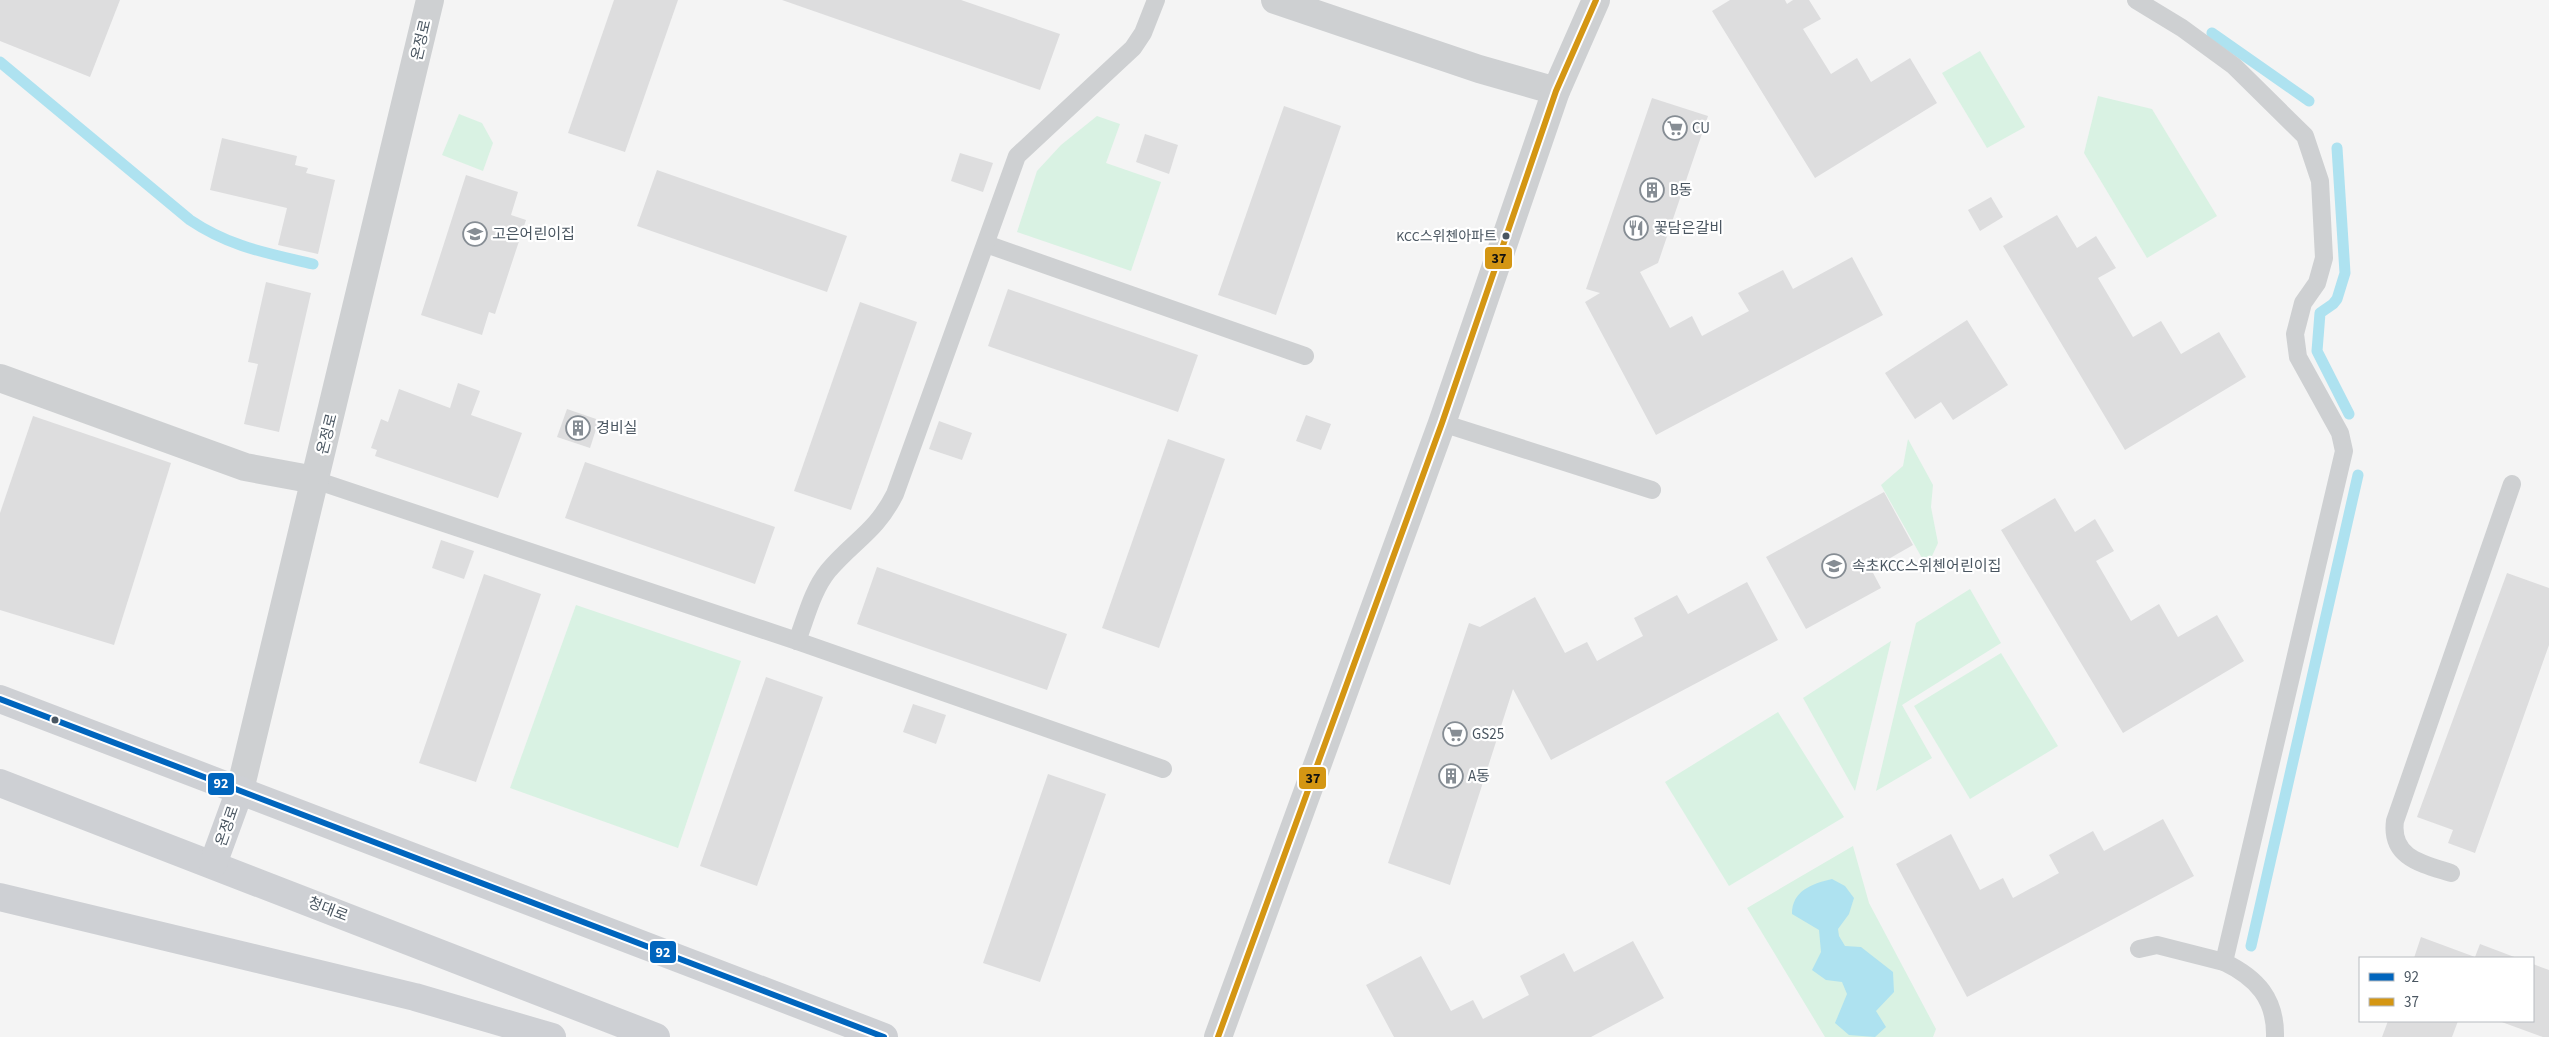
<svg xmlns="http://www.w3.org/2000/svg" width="2549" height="1037" viewBox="0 0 2549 1037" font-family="'Source Sans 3','Noto Sans KR',sans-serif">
	<rect width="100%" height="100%" fill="#f4f4f4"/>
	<g fill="#d9f2e3">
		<path d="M 1980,51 L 2025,127 L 1987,148 L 1942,73 Z"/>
		<path d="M 2098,96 L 2152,109 L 2217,216 L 2147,258 L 2084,153 Z"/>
		<path d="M 459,114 L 482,123 L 493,143 L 483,171 L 442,155 Z"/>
		<path d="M 1097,116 L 1120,124 L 1106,163 L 1161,182 L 1131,271 L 1017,232 L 1037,171 L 1061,145 Z"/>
		<path d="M 1908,439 L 1933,485 L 1931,507 L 1938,543 L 1927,567 L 1881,485 L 1903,466 Z"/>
		<path d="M 1970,589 L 2001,643 L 1902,705 L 1932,758 L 1876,791 L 1916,623 Z"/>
		<path d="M 576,605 L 741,661 L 678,848 L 510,788 Z"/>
		<path d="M 1891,641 L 1855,791 L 1803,698 Z"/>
		<path d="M 2001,653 L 2058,746 L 1970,799 L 1914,706 Z"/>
		<path d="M 1778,712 L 1844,817 L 1729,886 L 1665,782 Z"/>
		<path d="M 1853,846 L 1869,903 L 1936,1029 L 1933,1037 L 1825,1037 L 1747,908 Z"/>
	</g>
	<path fill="#aee2f0" d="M 1832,879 L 1845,886 L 1854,898 L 1849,914 L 1838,929 L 1839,936 L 1845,946 L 1861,947 L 1893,972 L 1894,992 L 1876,1011 L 1886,1027 L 1875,1037 L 1849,1035 L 1835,1023 L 1847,994 L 1842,982 L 1826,980 L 1812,970 L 1821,952 L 1819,930 L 1792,914 C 1792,891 1811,884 1832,879 Z"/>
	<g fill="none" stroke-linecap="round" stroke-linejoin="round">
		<g stroke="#aee2f0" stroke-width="11">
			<path d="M 2212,33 L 2309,101"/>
			<path d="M 0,62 L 190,220 C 230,247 267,253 313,264"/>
			<path d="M 2337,148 L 2345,273 L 2337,299 L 2333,304 L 2320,313 L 2317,351 L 2349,414"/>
			<path d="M 2251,946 L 2358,475"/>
		</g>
	</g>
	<g fill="#ddddde">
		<path d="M 0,0 L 120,0 L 90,77 L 0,41 Z"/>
		<path d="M 614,0 L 678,0 L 625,152 L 568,133 Z"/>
		<path d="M 782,0 L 961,0 L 1060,34 L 1040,90 Z"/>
		<path d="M 1730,0 L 1785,0 L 1787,4 L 1793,0 L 1809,0 L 1821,19 L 1803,29 L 1831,74 L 1857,58 L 1871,82 L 1910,58 L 1937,103 L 1815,178 L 1712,11 Z"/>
		<path d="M 1652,98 L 1708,116 L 1658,263 L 1640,272 L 1670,328 L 1692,316 L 1702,336 L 1749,311 L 1738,293 L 1783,270 L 1793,289 L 1852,257 L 1883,315 L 1656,435 L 1585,302 L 1600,293 L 1586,289 Z"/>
		<path d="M 1284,106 L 1341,126 L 1276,315 L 1218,295 Z"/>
		<path d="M 1145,134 L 1178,145 L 1169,174 L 1136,162 Z"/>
		<path d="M 222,138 L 297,156 L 295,165 L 308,168 L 306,173 L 335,180 L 318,254 L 278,245 L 287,208 L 210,190 Z"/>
		<path d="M 960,153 L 993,163 L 983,192 L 951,181 Z"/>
		<path d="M 657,170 L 847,236 L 827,292 L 637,226 Z"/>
		<path d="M 466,175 L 518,192 L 511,215 L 526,220 L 495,314 L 489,312 L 482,335 L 421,315 Z"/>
		<path d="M 1991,197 L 2003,217 L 1980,231 L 1968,210 Z"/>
		<path d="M 2057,215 L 2077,248 L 2096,236 L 2116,268 L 2098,278 L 2133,337 L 2161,321 L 2181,354 L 2219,332 L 2246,377 L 2125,450 L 2003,246 Z"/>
		<path d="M 266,282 L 311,293 L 279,432 L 244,424 L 258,364 L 248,362 Z"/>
		<path d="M 1008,289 L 1198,355 L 1178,412 L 988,346 Z"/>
		<path d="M 860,302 L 917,322 L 851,510 L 794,491 Z"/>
		<path d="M 1967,320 L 2008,385 L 1953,420 L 1941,402 L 1915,419 L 1885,373 Z"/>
		<path d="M 458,383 L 480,391 L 471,415 L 522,433 L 498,498 L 375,456 L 377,450 L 371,448 L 381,419 L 388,422 L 399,389 L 450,408 Z"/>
		<path d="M 567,409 L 599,420 L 590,448 L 557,437 Z"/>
		<path d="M 1306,415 L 1331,424 L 1321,450 L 1296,441 Z"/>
		<path d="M 33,416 L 171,463 L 114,645 L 0,610 L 0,513 Z"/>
		<path d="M 939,421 L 972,433 L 962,460 L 929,449 Z"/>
		<path d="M 1168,439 L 1225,459 L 1159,648 L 1102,628 Z"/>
		<path d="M 585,462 L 775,527 L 755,584 L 565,518 Z"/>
		<path d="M 1884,492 L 1913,545 L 1871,569 L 1881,588 L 1806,629 L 1766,557 Z"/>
		<path d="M 2055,498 L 2075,532 L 2095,519 L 2114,551 L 2096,561 L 2131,621 L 2159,604 L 2178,637 L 2217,615 L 2244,661 L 2123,733 L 2001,530 Z"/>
		<path d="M 441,540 L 474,551 L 464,579 L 432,568 Z"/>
		<path d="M 877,567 L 1067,634 L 1047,690 L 857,624 Z"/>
		<path d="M 2507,573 L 2549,588 L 2549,645 L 2475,853 L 2448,843 L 2453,830 L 2417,817 Z"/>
		<path d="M 484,574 L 541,594 L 476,782 L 419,763 Z"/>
		<path d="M 1747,582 L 1778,640 L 1551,760 L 1513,689 L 1450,885 L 1388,863 L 1469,623 L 1480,627 L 1535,597 L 1565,653 L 1587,642 L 1597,661 L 1643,636 L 1634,618 L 1677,595 L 1688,614 Z"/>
		<path d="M 766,677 L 823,697 L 757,886 L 700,866 Z"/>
		<path d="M 913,704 L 946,715 L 936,744 L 903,732 Z"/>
		<path d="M 1048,774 L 1106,794 L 1040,982 L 983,963 Z"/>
		<path d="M 2163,819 L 2194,876 L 1967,997 L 1896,864 L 1951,834 L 1980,890 L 2003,878 L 2013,898 L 2059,873 L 2049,855 L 2093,831 L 2104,851 Z"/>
		<path d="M 2421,937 L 2475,957 L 2480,944 L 2517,958 L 2414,958 Z"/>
		<path d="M 1633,941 L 1664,998 L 1591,1037 L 1394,1037 L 1366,985 L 1421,956 L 1451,1011 L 1473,1000 L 1483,1019 L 1529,995 L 1520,976 L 1564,953 L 1574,972 Z"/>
		<path d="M 2533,964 L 2549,970 L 2549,1037 L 2543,1037 L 2499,1021 L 2533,1021 Z"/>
		<path d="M 2388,1021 L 2458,1021 L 2452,1037 L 2382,1037 Z"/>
	</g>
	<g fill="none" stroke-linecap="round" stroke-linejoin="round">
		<g stroke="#ced0d2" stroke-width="18">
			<path d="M 2136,0 L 2182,28 L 2234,66 L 2305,136 L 2320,181 L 2324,258 L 2317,283 L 2303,303 L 2295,334 L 2298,357 L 2340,433 L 2344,451 L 2224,962 C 2257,978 2276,999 2275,1037"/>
			<path d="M 986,244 L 1305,356"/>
			<path d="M 1442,423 L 1652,490"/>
			<path d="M 315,480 L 797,641 L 1163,769"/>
			<path d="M 797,641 C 806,618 812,591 828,571 C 853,541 876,532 895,494 L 1017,156 L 1133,48 L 1143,33 L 1156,0"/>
			<path d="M 2451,873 C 2423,864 2390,858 2395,821 L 2512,484"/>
			<path d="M 2139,949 L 2157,945 L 2224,962"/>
		</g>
		<g stroke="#ced0d2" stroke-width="28">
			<path d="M 1275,0 L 1479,69 L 1556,91"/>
			<path d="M 0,378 L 245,467 L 315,480"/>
			<path d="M 240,790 L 430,0"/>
			<path d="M 1218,1037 L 1442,423 L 1556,91 L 1596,0"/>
		</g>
		<g stroke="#ced0d4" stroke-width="28">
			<path d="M 0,699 L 884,1037"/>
			<path d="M 0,783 L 656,1037"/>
			<path d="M 213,864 L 240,790"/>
			<path d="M 0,897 L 415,997 L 552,1037"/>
		</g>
		<g stroke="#fff" stroke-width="10">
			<path id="bus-1" d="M 0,699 L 884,1037"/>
		</g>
		<g stroke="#fff" stroke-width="10">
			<path id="bus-2" d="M 1218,1037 L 1442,423 L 1556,91 L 1596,0"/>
		</g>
		<use href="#bus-1" stroke="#0065bd" stroke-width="6"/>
		<use href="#bus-2" stroke="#d49613" stroke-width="6"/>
	</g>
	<defs>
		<g id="supermarket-ring" transform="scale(1.25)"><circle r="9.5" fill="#fff" stroke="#868d94" stroke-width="1.5"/><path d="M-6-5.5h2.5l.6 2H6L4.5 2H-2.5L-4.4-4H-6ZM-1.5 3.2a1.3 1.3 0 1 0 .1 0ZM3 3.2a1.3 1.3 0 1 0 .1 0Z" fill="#868d94"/></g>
		<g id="building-ring" transform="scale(1.25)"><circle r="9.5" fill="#fff" stroke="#868d94" stroke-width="1.5"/><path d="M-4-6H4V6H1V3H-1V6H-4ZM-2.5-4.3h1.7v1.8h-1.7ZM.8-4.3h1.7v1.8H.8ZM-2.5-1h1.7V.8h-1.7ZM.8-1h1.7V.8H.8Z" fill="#868d94"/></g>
		<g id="restaurant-ring" transform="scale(1.25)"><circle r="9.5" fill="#fff" stroke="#868d94" stroke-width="1.5"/><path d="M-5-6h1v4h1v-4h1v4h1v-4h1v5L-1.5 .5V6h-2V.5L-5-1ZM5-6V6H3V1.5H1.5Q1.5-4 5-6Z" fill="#868d94"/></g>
		<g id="school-ring" transform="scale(1.25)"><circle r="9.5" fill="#fff" stroke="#868d94" stroke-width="1.5"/><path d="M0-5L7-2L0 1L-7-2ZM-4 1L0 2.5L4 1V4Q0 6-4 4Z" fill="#868d94"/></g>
	</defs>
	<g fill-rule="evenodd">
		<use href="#supermarket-ring" x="1675" y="128"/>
		<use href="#building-ring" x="1652" y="190"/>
		<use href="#restaurant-ring" x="1636" y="228"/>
		<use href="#school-ring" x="475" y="234"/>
		<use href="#building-ring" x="578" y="428"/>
		<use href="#school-ring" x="1834" y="566"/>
		<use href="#supermarket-ring" x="1455" y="734"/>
		<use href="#building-ring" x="1451" y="776"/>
	</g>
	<g fill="#4a5661" stroke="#fff" stroke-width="2">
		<circle cx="1506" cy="236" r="4.5"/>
		<circle cx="55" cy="720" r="4.5"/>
	</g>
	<g text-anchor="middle" stroke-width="4.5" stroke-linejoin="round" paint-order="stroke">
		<g font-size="14" fill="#4a5661" stroke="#fff" text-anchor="end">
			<text x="1497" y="241">KCC스위첸아파트</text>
		</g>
		<g font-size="15" fill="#4a5661" stroke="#fff">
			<text transform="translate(421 40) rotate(-77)" y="5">온정로</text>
			<text transform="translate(327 434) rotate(-76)" y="5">온정로</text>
			<text transform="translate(227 826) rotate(-71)" y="5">온정로</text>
			<text transform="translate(328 909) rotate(21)" y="5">청대로</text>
		</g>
		<g font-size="15" fill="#4a5661" stroke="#fff" text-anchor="start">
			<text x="1692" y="133">CU</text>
			<text x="1670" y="195">B동</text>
			<text x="1654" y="233">꽃담은갈비</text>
			<text x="492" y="239">고은어린이집</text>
			<text x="596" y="433">경비실</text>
			<text x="1852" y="571">속초KCC스위첸어린이집</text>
			<text x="1472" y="739">GS25</text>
			<text x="1468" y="781">A동</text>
		</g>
	</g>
	<g stroke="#fff" stroke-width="2">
		<rect x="1484" y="246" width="29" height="24" rx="5" fill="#d49613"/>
		<rect x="1298" y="766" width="29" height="24" rx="5" fill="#d49613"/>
		<rect x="207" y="772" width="28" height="24" rx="5" fill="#0065bd"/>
		<rect x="649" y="940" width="28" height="24" rx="5" fill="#0065bd"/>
	</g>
	<g font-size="14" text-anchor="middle" font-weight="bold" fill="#fff">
		<text x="221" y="788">92</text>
		<text x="663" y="957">92</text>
	</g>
	<g font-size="14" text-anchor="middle" font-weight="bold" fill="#111">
		<text x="1499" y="263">37</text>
		<text x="1313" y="783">37</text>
	</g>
	<rect x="2359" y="957" width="175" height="65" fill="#ffffff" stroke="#b7bbc0"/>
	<rect x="2369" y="973" width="25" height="8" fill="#0065bd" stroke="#b7bbc0"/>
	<text x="2404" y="982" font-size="15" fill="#4a5661">92</text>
	<rect x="2369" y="998" width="25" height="8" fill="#d49613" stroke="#b7bbc0"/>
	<text x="2404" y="1007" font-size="15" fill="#4a5661">37</text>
</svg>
